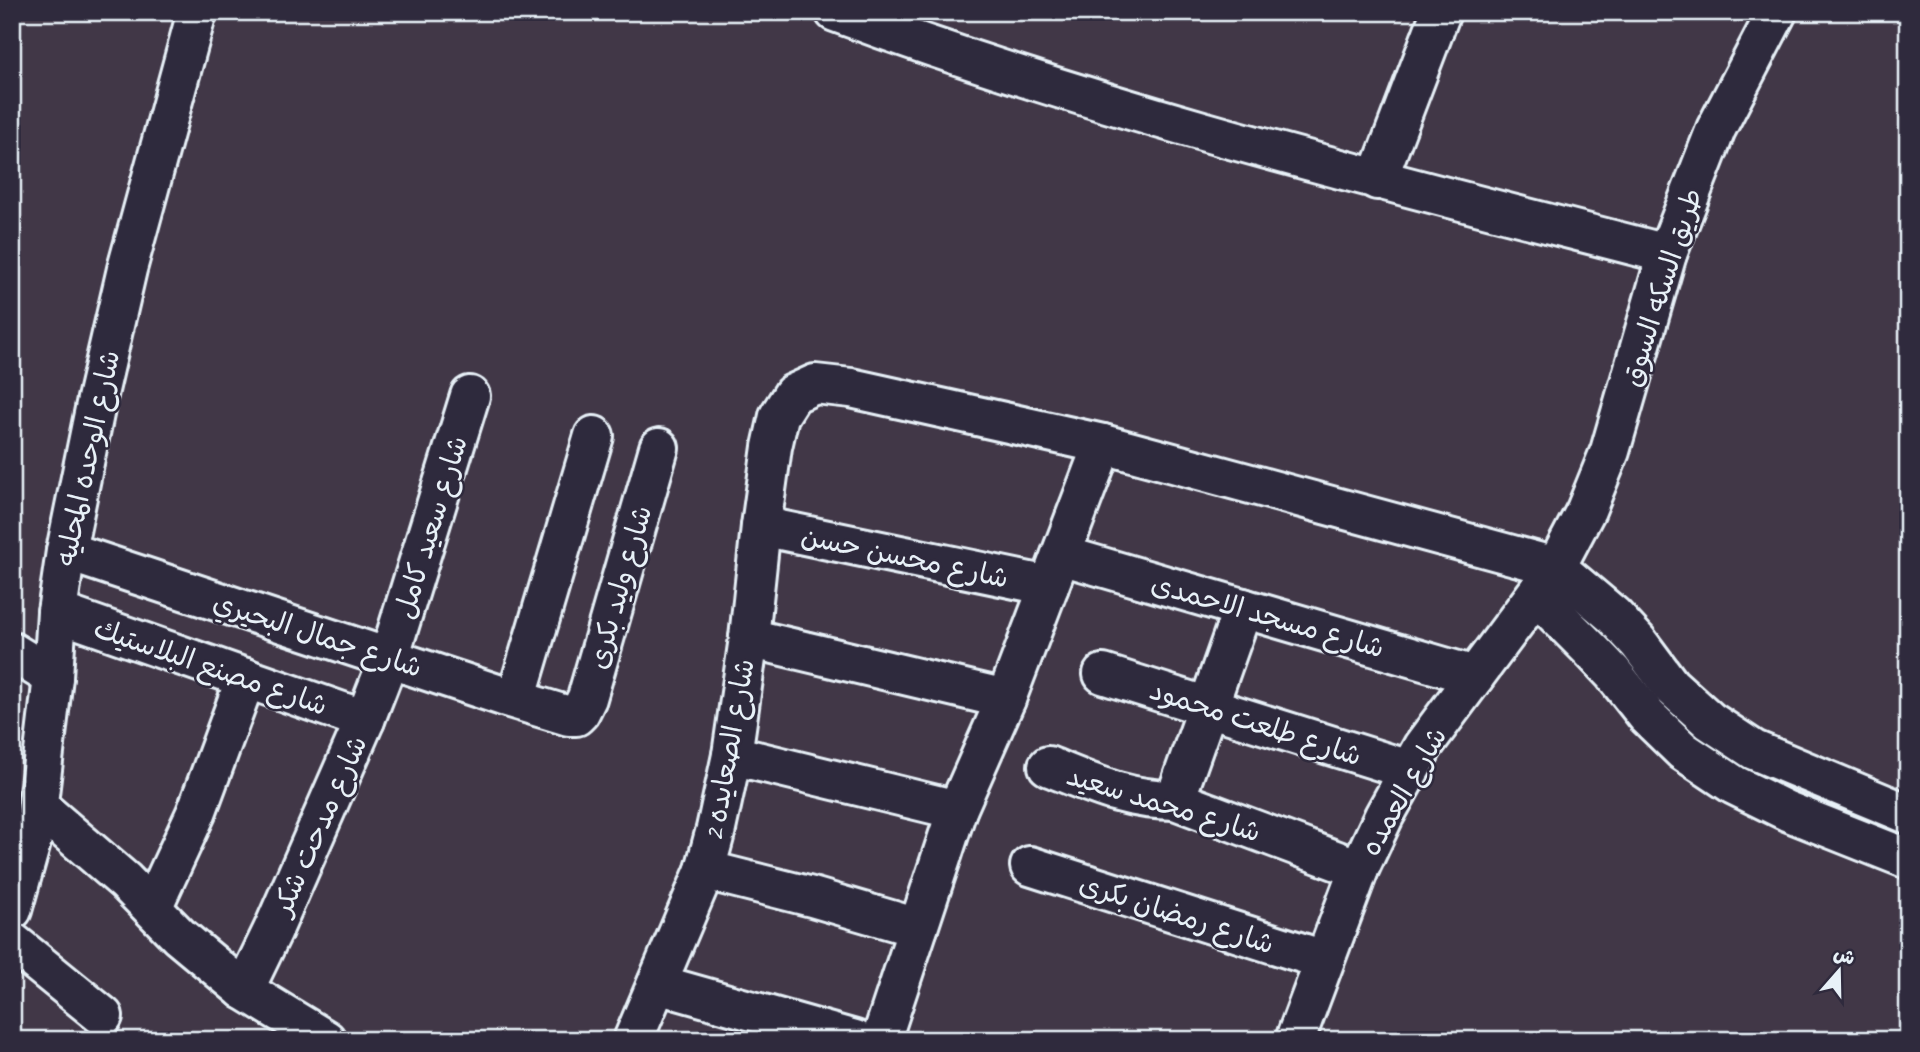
<svg xmlns="http://www.w3.org/2000/svg" width="1920" height="1052" viewBox="0 0 1920 1052" font-family="Caveat,'Playpen Sans Arabic',sans-serif">
	<rect width="100%" height="100%" fill="#413747"/>
	<filter id="ink" filterUnits="userSpaceOnUse"><feTurbulence type="fractalNoise" baseFrequency=".0143" numOctaves="2"/><feDisplacementMap in="SourceGraphic" scale="14" xChannelSelector="R" yChannelSelector="G"/><feConvolveMatrix kernelMatrix="1 2 1 2 8 2 1 2 1" color-interpolation-filters="sRGB"/></filter>
	<g filter="url(#ink)">
		<g fill="none" stroke-linecap="round" stroke-linejoin="round">
			<g stroke="#e8f1f8" stroke-width="44">
				<g id="minor">
					<path d="M 835,12 C 1106,113 1388,182 1667,254"/>
					<path d="M 1377,180 L 1441,12"/>
					<path d="M 761,526 L 1049,586"/>
					<path d="M 66,551 L 503,696 L 569,716 L 576,716 L 580,712 L 587,698 L 659,448"/>
					<path d="M 1061,555 L 1475,676"/>
					<path d="M 1536,595 L 1590,649 L 1613,673 L 1647,716 L 1683,751 L 1734,785 L 1787,811 L 1908,859"/>
					<path d="M 57,612 L 365,720"/>
					<path d="M 749,638 L 1006,699"/>
					<path d="M 12,652 L 53,677"/>
					<path d="M 1103,674 L 1409,770"/>
					<path d="M 516,699 L 594,436"/>
					<path d="M 732,755 L 957,810"/>
					<path d="M 1048,766 C 1093,784 1126,800 1175,800 L 1359,869"/>
					<path d="M 1175,800 L 1243,608"/>
					<path d="M 38,806 L 125,881 L 179,936 L 244,990 L 326,1040"/>
					<path d="M 1030,866 L 1324,960"/>
					<path d="M 705,870 L 812,897 L 918,928"/>
					<path d="M 152,908 L 196,813 L 246,678"/>
					<path d="M 12,910 L 35,828 L 53,677 L 57,612 L 66,551 L 97,399 L 127,269 L 197,12"/>
					<path d="M 12,942 L 103,1016"/>
					<path d="M 657,984 L 855,1040"/>
					<path d="M 244,990 L 273,930 L 365,720 L 389,658 L 470,396"/>
					<path d="M 633,1040 L 705,870 L 716,829 L 732,755 L 749,638 L 761,526 L 772,447 L 779,416 L 793,394 L 815,384 L 851,388 L 1103,444 L 1556,567 L 1613,615 L 1638,642 L 1670,685 L 1710,721 L 1754,750 L 1908,814"/>
					<path d="M 881,1040 L 957,810 L 1006,699 L 1103,444"/>
					<path d="M 1295,1040 L 1359,869 L 1384,816 L 1423,746 L 1556,567 L 1586,510 L 1610,451 L 1667,254 L 1716,129 L 1777,12"/>
				</g>
			</g>
			<use href="#minor" stroke="#2f2a3d" stroke-width="38"/>
		</g>
	</g>
	<g text-anchor="middle" stroke-width="5" stroke-linejoin="round" paint-order="stroke">
		<g font-size="28" fill="#e8f1f8" stroke="#2f2a3d">
			<text transform="translate(1661 287) rotate(-72)" y="10">طريق السكه السوق</text>
			<text transform="translate(87 458) rotate(-78)" y="10">شارع الوحده المحليه</text>
			<text transform="translate(430 527) rotate(-73)" y="10">شارع سعيد كامل</text>
			<text transform="translate(905 556) rotate(12)" y="10">شارع محسن حسن</text>
			<text transform="translate(619 587) rotate(-74)" y="10">شارع وليد بكرى</text>
			<text transform="translate(1268 615) rotate(16)" y="10">شارع مسجد الاحمدى</text>
			<text transform="translate(318 634) rotate(18)" y="10">شارع جمال البحيري</text>
			<text transform="translate(211 666) rotate(19)" y="10">شارع مصنع البلاستيك</text>
			<text transform="translate(1256 722) rotate(18)" y="10">شارع طلعت محمود</text>
			<text transform="translate(728 750) rotate(-80)" y="10">شارع الصعايده 2</text>
			<text transform="translate(1403 791) rotate(-60)" y="10">شارع العمده</text>
			<text transform="translate(1164 803) rotate(17)" y="10">شارع محمد سعيد</text>
			<text transform="translate(319 825) rotate(-66)" y="10">شارع مدحت شكر</text>
			<text transform="translate(1177 913) rotate(18)" y="10">شارع رمضان بكرى</text>
		</g>
	</g>
	<rect width="1920" height="1052" fill="none" stroke="#2f2a3d" stroke-width="42"/>
	<rect x="21" y="21" width="1878" height="1010" fill="none" stroke="#e8f1f8" stroke-width="2.5" filter="url(#ink)"/>
	<g transform="translate(1839 971) rotate(20)" stroke="#2f2a3d" stroke-width="5" paint-order="stroke">
	<path d="M0-5L12 26L0 18L-12 26Z" fill="#e8f1f8"/>
	<text y="-10" font-size="19" font-weight="bold" text-anchor="middle" fill="#e8f1f8">ش</text>
	</g>
</svg>
